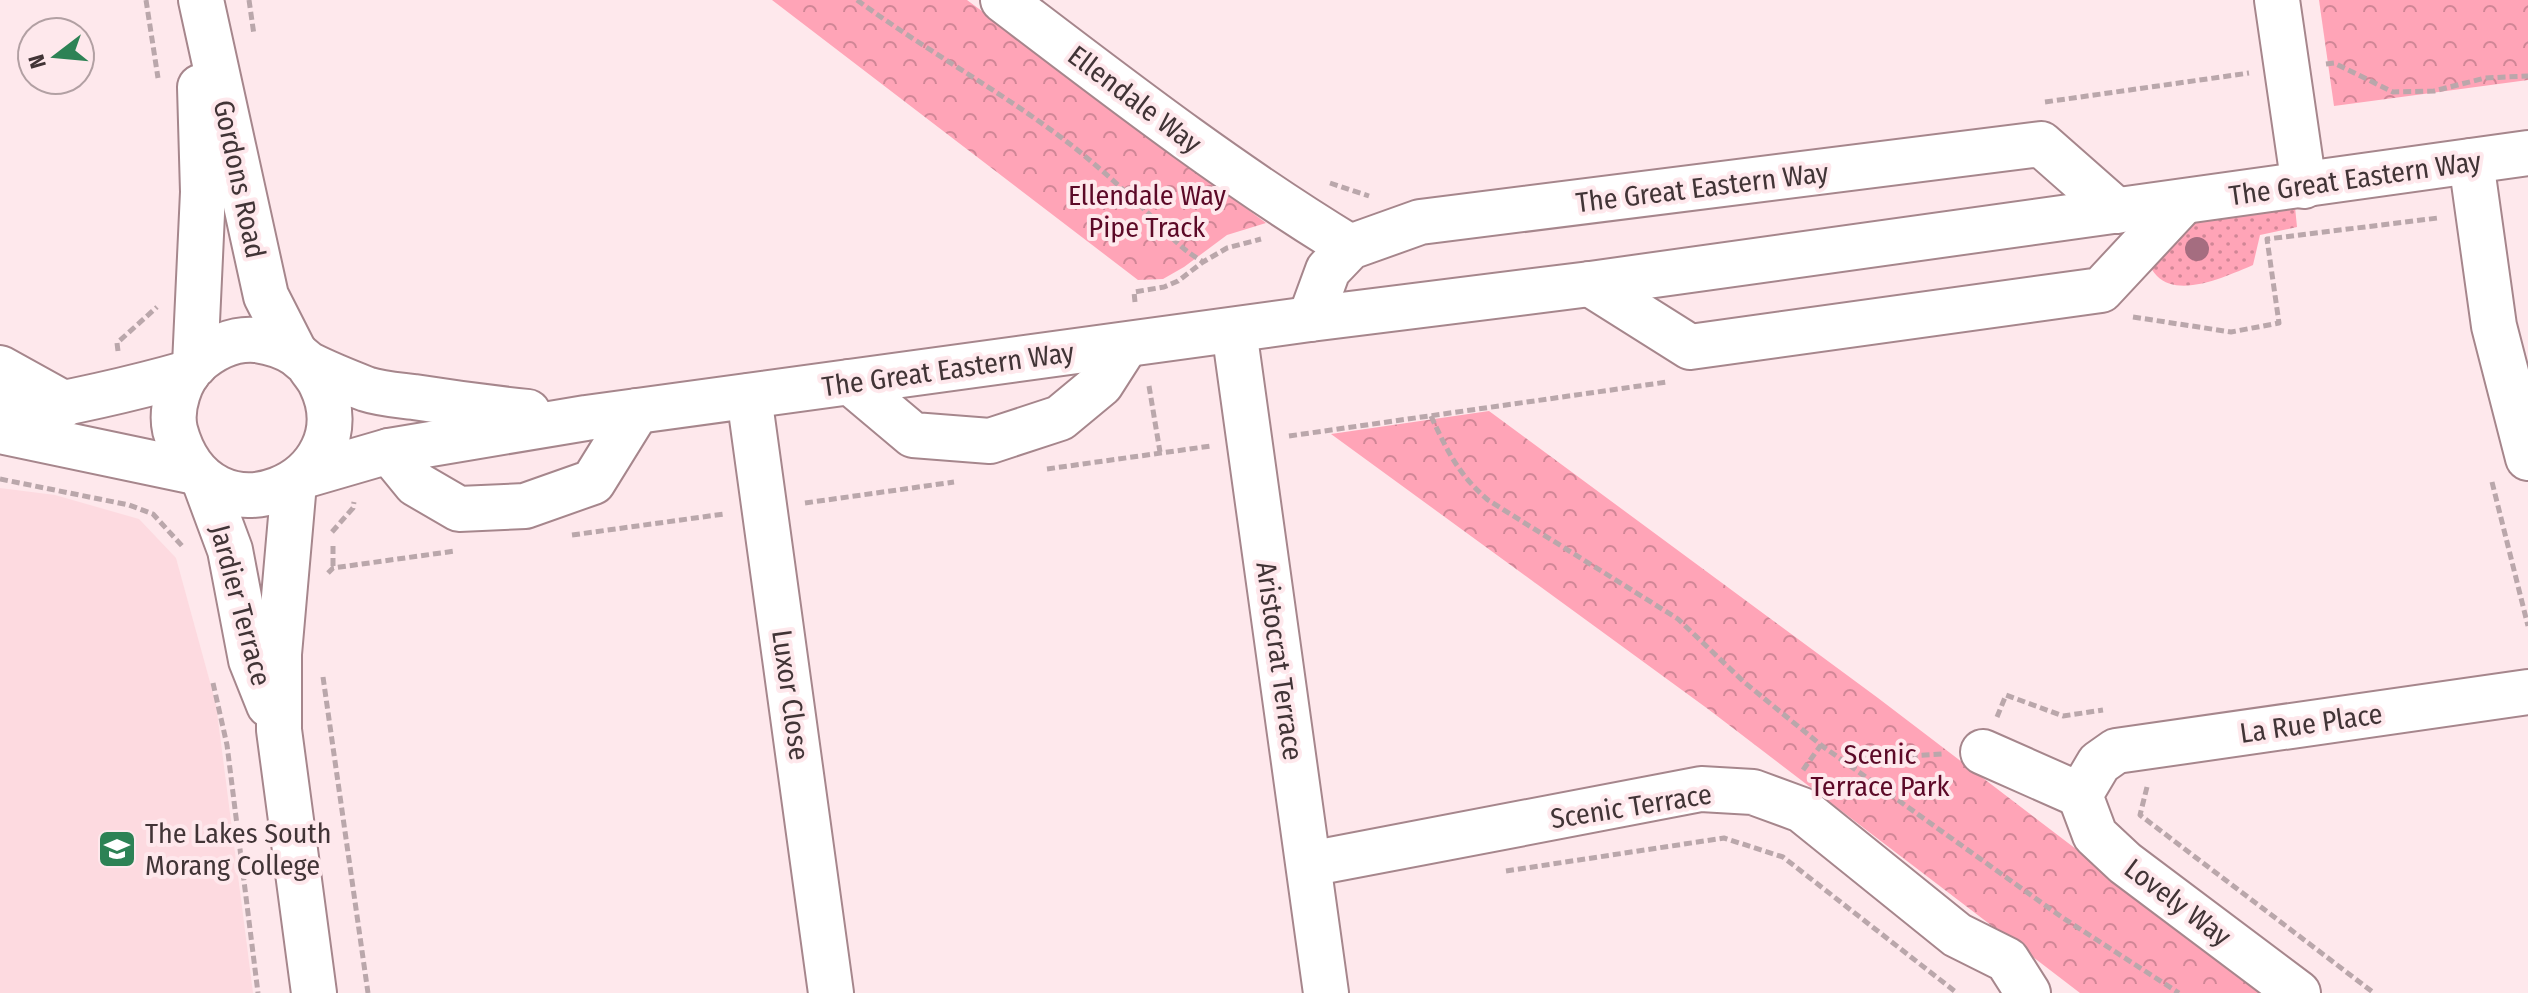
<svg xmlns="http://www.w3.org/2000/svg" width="2528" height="993" viewBox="0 0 2528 993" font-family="'Fira Sans Condensed',sans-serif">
	<defs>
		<pattern id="grass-dots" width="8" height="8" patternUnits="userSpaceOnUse" patternTransform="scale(2)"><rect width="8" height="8" fill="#ffa4b7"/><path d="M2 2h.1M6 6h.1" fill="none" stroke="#d08696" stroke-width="1.8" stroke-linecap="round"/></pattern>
		<pattern id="park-crowns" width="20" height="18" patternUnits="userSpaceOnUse" patternTransform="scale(2)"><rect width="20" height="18" fill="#ffa4b7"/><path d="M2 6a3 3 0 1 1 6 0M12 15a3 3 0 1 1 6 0" fill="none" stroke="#d08696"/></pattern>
	</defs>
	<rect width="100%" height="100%" fill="#fee8ec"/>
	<path fill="#fddae0" d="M 0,488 L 55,495 L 139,519 L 176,558 L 216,704 L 253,993 L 0,993 Z"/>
	<path fill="url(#grass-dots)" d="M 2294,197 L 2297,227 L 2260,235 L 2253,265 C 2229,275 2180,299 2157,276 C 2153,272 2150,266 2146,261 L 2184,215 Z"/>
	<g fill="url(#park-crowns)">
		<path d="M 772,0 L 967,0 L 1266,223 L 1227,235 L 1184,267 L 1163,279 L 1138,280 Z"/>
		<path d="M 2319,0 L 2528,0 L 2528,80 L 2334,106 Z"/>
		<path d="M 1489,411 L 1878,698 L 2265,993 L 2080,993 L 1708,709 L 1331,434 Z"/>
	</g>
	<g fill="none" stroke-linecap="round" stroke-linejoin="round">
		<g stroke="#a6868c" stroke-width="48">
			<g id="minor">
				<path d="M 201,0 L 266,296 L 295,353"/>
				<path d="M 1003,0 C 1116,86 1228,173 1350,247"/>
				<path d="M 2277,0 L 2304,186"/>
				<path d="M 2471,161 L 2494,326 L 2528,458"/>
				<path d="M 1590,284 L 1690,347 L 2101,290 L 2183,202"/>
				<path d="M 1310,319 L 1328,270 L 1350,247 L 1420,222 L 2041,144 L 2117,211"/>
				<path d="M 1234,330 L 1326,993"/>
				<path d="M 308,364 C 312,371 318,377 321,384 C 368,481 208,553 175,430 C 170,408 180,378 196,363 C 213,348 234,338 256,340 C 270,342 284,346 296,354 C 301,358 305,362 310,365 C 328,374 348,382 366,389 C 381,394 398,395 414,397 C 452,403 490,408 528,412"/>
				<path d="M 195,365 L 203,192 L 200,87"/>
				<path d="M 0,368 L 65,404"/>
				<path d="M 850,382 L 913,435 L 990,441 L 1060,418 L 1101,384 L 1126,345"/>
				<path d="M 749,396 L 831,993"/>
				<path d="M 0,415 C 64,404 125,391 188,373"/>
				<path d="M 0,431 L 195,472"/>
				<path d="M 389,451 L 416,484 L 459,509 L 525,506 L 593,482 L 637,411"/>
				<path d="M 303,476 L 389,451 L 586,418 L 1310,319 L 1590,284 L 2528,153"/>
				<path d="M 204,480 L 230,550 L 251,660 L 269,705"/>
				<path d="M 294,483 L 279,654 L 279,730 L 314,993"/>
				<path d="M 1983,752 L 2080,795"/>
				<path d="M 1309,864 L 1701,789 L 1753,792 L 1802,810 L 1957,935 L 2007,960 L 2028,993"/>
				<path d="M 2298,993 L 2125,863 L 2095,835 L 2080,795 L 2099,763 L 2116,751 L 2528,692"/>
			</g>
		</g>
		<g stroke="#baa7ab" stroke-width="5" stroke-dasharray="8 4" stroke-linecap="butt">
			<path d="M 146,0 L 158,78"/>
			<path d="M 249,0 L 254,35"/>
			<path d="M 857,0 C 928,52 1006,94 1075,148 C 1100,168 1125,191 1148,213 C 1166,231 1180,249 1202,261"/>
			<path d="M 2326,64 L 2334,63 L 2393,92 L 2434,91 L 2485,78 L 2528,76"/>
			<path d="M 2045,102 L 2249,73"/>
			<path d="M 1330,183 L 1369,196"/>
			<path d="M 1135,302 L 1134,292 L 1164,287 L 1178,281 L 1203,262 L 1227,248 L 1261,239"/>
			<path d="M 2133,317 L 2231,332 L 2279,323 L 2267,239 L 2438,218"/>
			<path d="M 118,351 L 117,343 L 157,307"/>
			<path d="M 1149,386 L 1160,452"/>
			<path d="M 1431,416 C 1447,451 1459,475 1488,500 L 1678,619 L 1744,682 L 1821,745 L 2063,918 L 2179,993"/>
			<path d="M 1289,436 L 1667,382"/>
			<path d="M 1047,469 L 1211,446"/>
			<path d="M 0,479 L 129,505 L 153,514 L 184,548"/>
			<path d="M 2492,482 L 2528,626"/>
			<path d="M 805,503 L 954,482"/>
			<path d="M 332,532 L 353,508 L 354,502"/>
			<path d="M 572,535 L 724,514"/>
			<path d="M 333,546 L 333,568"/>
			<path d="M 328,573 L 333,568 L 455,551"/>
			<path d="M 323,677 L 368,993"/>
			<path d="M 213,683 L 227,745 L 258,993"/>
			<path d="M 1997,717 L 2006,695 L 2063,716 L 2103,710"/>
			<path d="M 1853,767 L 1861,759 L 1942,754"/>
			<path d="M 1803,770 L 1821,745"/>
			<path d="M 2147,787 L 2140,815 L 2374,993"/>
			<path d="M 1506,871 L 1724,838 L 1783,857 L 1957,993"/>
		</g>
		<use href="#minor" stroke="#fff" stroke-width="44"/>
	</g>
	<circle fill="#a56d80" cx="2197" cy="249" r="12"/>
	<defs>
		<g id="school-square" transform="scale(2)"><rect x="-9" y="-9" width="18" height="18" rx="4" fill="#2d8255" stroke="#fee8ec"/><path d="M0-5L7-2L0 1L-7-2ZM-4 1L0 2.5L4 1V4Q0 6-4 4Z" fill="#fff"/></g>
	</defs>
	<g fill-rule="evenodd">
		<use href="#school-square" x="117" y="849"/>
	</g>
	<g text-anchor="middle" stroke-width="8" stroke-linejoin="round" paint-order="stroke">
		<g font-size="28" fill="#413436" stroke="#fee8ec">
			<text transform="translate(1135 99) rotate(37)" y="10">Ellendale Way</text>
			<text transform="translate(2355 178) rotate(-8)" y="10">The Great Eastern Way</text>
			<text transform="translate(240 179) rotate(78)" y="10">Gordons Road</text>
			<text transform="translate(1702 187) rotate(-7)" y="10">The Great Eastern Way</text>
			<text transform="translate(948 369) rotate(-8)" y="10">The Great Eastern Way</text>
			<text transform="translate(241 605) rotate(75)" y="10">Jardier Terrace</text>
			<text transform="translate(1280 661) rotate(82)" y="10">Aristocrat Terrace</text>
			<text transform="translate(791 695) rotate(82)" y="10">Luxor Close</text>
			<text transform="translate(2311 723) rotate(-8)" y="10">La Rue Place</text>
			<text transform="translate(1631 806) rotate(-9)" y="10">Scenic Terrace</text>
			<text transform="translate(2178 902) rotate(37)" y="10">Lovely Way</text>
		</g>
		<g font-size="28" fill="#5c0927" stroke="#fee8ec">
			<text x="1147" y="205">Ellendale Way<tspan x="1147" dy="32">Pipe Track</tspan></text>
			<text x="1880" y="764">Scenic<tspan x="1880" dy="32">Terrace Park</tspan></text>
		</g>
		<g font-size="28" fill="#413436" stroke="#fee8ec" text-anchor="start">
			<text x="145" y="843">The Lakes South<tspan x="145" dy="32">Morang College</tspan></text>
		</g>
	</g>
	<g transform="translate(56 56) rotate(254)"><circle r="38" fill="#fee8ec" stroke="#b2a0a3" stroke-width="2"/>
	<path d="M0-6L14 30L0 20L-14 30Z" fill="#2d8255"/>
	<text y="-12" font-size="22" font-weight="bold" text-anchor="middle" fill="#413436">N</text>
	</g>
</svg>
